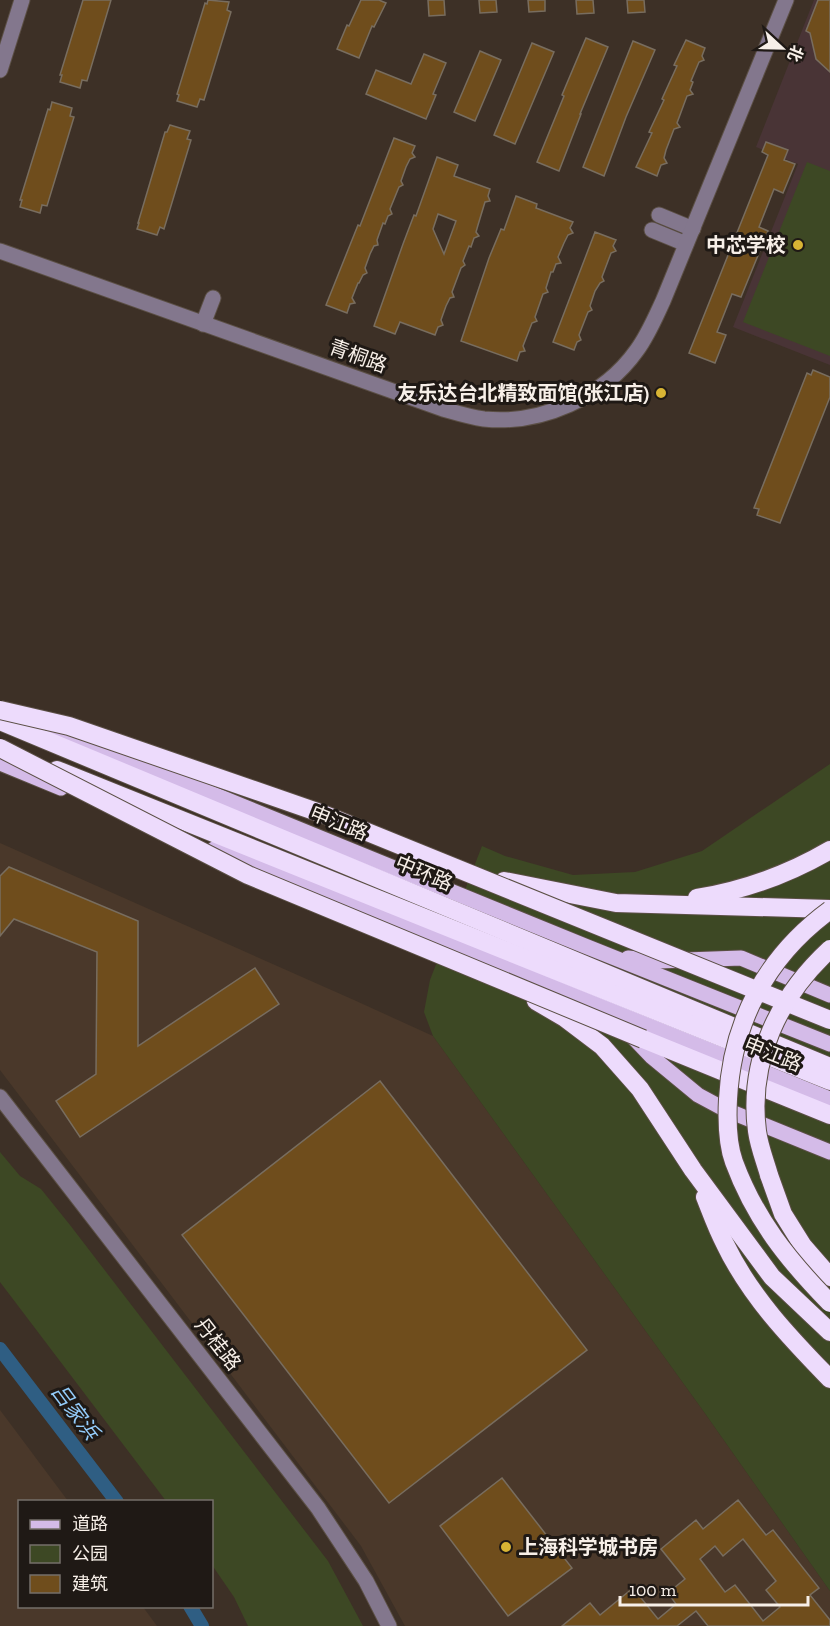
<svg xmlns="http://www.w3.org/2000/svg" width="830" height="1626" viewBox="0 0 830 1626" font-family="'Zilla Slab','Noto Sans SC',serif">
	<rect width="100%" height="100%" fill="#3d3026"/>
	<g fill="#4a382a">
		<path d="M 0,843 L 354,1000 L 433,1036 L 704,1412 L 830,1591 L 830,1626 L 405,1626 L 361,1546 L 0,1070 Z"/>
		<path d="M 0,1410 L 68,1501 L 20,1502 L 20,1606 L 143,1607 L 157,1626 L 0,1626 Z"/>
	</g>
	<path fill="#493436" d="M 814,0 L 830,0 L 830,365 L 733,327 L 798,164 L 756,147 Z"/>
	<g fill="#3d4824">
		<path d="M 807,162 L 830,171 L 830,356 L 743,322 Z"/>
		<path d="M 830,764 L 830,1591 L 704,1412 L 433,1036 L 424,1012 L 430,980 L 482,846 L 505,856 L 573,875 L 635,872 L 702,851 Z"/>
		<path d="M 0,1152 L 20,1176 L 41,1189 L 70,1225 L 328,1561 L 363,1626 L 248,1626 L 234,1597 L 212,1565 L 212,1502 L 166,1501 L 0,1282 Z"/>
	</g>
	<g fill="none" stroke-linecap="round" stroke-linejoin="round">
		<g stroke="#2f5e83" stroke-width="14">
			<path d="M 0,1349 L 117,1502"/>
			<path d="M 190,1606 L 202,1626"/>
		</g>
	</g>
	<g fill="#6f4d1c" stroke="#786d5f" stroke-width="1.5" fill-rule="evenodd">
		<path d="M 83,0 L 111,0 L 87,81 L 82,80 L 80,88 L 60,82 L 62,75 L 60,75 Z"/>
		<path d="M 208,0 L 229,2 L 227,10 L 231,12 L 204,100 L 200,99 L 197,107 L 177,101 L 179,95 L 177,94 L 205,3 L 207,4 Z"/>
		<path d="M 361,0 L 379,0 L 386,3 L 374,27 L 372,26 L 359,58 L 337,49 L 347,25 L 349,26 Z"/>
		<path d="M 428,0 L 444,0 L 445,15 L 429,16 Z"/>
		<path d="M 479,0 L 496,0 L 497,12 L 480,13 Z"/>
		<path d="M 528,0 L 545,0 L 545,11 L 529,12 Z"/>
		<path d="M 576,0 L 593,0 L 594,13 L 577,14 Z"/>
		<path d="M 627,0 L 644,0 L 645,12 L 628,13 Z"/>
		<path d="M 818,0 L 830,0 L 830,72 L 816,59 L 810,33 L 806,31 Z"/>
		<path d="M 586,38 L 608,47 L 580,114 L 581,114 L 559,171 L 537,162 L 564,96 L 562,95 Z"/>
		<path d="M 686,40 L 705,48 L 702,56 L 704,60 L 699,62 L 691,81 L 693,82 L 690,90 L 693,94 L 687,96 L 677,123 L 680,127 L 674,129 L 666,150 L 664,158 L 667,163 L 661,165 L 657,176 L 636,167 L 652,133 L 649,132 L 664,100 L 662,99 L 677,66 L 674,65 Z"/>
		<path d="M 633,41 L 655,50 L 626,117 L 604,176 L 583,167 Z"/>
		<path d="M 532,43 L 554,52 L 515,144 L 494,135 Z"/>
		<path d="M 480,51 L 501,60 L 475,121 L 454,112 Z"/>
		<path d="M 424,54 L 446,63 L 433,94 L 436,95 L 426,119 L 366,94 L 376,70 L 411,84 Z"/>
		<path d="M 52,102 L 72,108 L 70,116 L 74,117 L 47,206 L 42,205 L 40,213 L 20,207 L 22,200 L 20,200 L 48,109 L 50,110 Z"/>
		<path d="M 170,125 L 190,131 L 187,139 L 191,140 L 164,229 L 160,227 L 157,235 L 137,229 L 139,223 L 138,223 L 165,132 L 167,132 Z"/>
		<path d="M 394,138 L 415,146 L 412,153 L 415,157 L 410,159 L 406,167 L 401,181 L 403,185 L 399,187 L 390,209 L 392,214 L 388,216 L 385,224 L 383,223 L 377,240 L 378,245 L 374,246 L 370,254 L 365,268 L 367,273 L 363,275 L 359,283 L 358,283 L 352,298 L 355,303 L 350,304 L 347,313 L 326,305 L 358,225 L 360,226 Z"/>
		<path d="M 766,142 L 788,150 L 784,160 L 795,164 L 783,193 L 774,189 L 759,227 L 768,231 L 741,297 L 732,294 L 717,332 L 726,335 L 715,363 L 689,353 L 768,155 L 762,152 Z"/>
		<path d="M 437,157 L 458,165 L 454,176 L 490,189 L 488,196 L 490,201 L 485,202 L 478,225 L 476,232 L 479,236 L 474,238 L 471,247 L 469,246 L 463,261 L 465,265 L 461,268 L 452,292 L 454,297 L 450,298 L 446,306 L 441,320 L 443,325 L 438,327 L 435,335 L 400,322 L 395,334 L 374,326 L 403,244 L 414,215 L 416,216 ZM 438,214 L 456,221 L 444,254 L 433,229 Z"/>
		<path d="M 516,196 L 537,204 L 536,208 L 573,222 L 570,228 L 573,233 L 568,235 L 564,243 L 558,257 L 561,263 L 556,264 L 553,272 L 551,272 L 546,288 L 548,292 L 543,294 L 535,317 L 537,321 L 532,323 L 523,346 L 525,351 L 520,352 L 517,361 L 461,341 L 489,258 L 501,229 L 504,230 Z"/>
		<path d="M 595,232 L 616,240 L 613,246 L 616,251 L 611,253 L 602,277 L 604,281 L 600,283 L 595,291 L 590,306 L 592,310 L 588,312 L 579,335 L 581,340 L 577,342 L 574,350 L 553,342 Z"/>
		<path d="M 813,370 L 830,377 L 830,397 L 780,523 L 757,515 L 759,509 L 754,508 L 807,373 L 811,375 Z"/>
		<path d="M 9,867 L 138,921 L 138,1046 L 255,968 L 279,1004 L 80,1137 L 56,1101 L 96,1074 L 97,952 L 14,919 L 0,936 L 0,876 Z"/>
		<path d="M 380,1081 L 587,1350 L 389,1503 L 182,1235 Z"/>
		<path d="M 502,1478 L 572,1568 L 508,1616 L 440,1526 Z"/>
		<path d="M 738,1500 L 766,1535 L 773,1530 L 819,1588 L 810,1595 L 830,1620 L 830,1626 L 708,1626 L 696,1611 L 677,1626 L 562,1626 L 590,1603 L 600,1615 L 633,1588 L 658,1619 L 676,1604 L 668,1593 L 685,1579 L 661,1549 L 696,1520 L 703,1529 ZM 743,1539 L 776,1581 L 766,1590 L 780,1607 L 763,1621 L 735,1585 L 725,1592 L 700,1559 L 715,1546 L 723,1556 Z"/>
	</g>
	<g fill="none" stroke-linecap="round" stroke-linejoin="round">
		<g stroke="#5b4f45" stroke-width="17">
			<g id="minor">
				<path d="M 0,70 L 22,0"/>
				<path d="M 659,215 L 693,229"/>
				<path d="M 652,230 L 686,244"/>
				<path d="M 0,251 L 443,409 C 457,413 470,417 484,419 C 541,425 604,397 637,350 C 648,335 655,318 663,301 L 786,0"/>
				<path d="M 203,324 L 213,298"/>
				<path d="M 0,1097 L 318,1508 L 366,1581 L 389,1626"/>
			</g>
		</g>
		<g stroke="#5b4f45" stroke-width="17">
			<g id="major">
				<path d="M 54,729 L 585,946 L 830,1044"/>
				<path d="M 0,763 L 61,788"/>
				<path d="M 214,849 L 830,1099"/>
				<path d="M 628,958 L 658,961 L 741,958 L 830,995"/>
				<path d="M 631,1035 L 652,1057 L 698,1095 L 724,1109 L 830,1152"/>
			</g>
		</g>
		<g stroke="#5b4f45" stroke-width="20">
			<g id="highway">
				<path d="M 0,721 L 830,1067"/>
				<path d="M 57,770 L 830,1081"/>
				<path d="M 504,881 L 616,903 L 830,909"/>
				<path d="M 697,898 C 745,890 789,874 830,850"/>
				<path d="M 536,1001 L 565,1018 L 602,1046 L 640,1089 L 693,1170 L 772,1277 L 830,1332"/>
				<path d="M 643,1039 L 830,1115"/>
				<path d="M 769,1175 L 783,1214 L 803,1246 L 830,1277"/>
				<path d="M 705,1197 C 711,1212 717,1229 725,1244 C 750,1296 790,1338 830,1379"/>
			</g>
		</g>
		<use href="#minor" stroke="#83778d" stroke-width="15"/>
		<use href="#major" stroke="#d4bbe8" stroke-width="15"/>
		<use href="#highway" stroke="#eddbfc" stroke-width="18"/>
		<g stroke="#5b4f45" stroke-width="20" stroke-linecap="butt">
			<g id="highway-bridge">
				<path d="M 0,710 L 69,726 L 323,814 L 830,1020"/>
				<path d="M 0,748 L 248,875 L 643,1039"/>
				<path d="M 830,910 C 767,956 732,1021 728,1099 C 727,1118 727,1143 734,1162 C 755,1219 788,1260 830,1303"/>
				<path d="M 769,1175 C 765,1161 759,1146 757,1131 C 748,1060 779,996 830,949"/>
			</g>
		</g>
		<use href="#highway-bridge" stroke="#eddbfc" stroke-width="18"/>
	</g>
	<g fill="#d8b434" stroke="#1f1915" stroke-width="2">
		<circle cx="798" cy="245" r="6"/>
		<circle cx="661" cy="393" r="6"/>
		<circle cx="506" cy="1547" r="6"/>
	</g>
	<g text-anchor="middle" stroke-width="6" stroke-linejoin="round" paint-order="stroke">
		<g font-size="20" font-weight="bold" fill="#f7efe8" stroke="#1f1915" text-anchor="end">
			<text x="786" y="252">中芯学校</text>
			<text x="649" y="400">友乐达台北精致面馆(张江店)</text>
			<text x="518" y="1554" text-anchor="start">上海科学城书房</text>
		</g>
		<g font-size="20" fill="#f7efe8" stroke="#1f1915">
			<text transform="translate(358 356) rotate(20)" y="7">青桐路</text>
			<text transform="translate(339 823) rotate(22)" y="7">申江路</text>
			<text transform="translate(424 873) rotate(23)" y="7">中环路</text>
			<text transform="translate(773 1054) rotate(22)" y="7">申江路</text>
			<text transform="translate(218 1344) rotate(52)" y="7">丹桂路</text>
		</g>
		<g font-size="21" font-style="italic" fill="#94ccfa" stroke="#1f1915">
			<text transform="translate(75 1412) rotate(53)" y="7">吕家浜</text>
		</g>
	</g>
	<rect x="18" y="1500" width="195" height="108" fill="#1f1915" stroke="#756f69" stroke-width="1.5"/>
	<rect x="30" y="1520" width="30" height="9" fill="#d4bbe8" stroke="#756f69" stroke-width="1.5"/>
	<text x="72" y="1530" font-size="18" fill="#f7efe8">道路</text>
	<rect x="30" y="1545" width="30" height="18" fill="#3d4824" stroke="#756f69" stroke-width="1.5"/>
	<text x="72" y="1560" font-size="18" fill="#f7efe8">公园</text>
	<rect x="30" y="1575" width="30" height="18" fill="#6f4d1c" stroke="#756f69" stroke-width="1.5"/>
	<text x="72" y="1590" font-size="18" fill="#f7efe8">建筑</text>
	<g transform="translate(782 48) rotate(112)" stroke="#1f1915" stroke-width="4.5" paint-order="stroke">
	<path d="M0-4.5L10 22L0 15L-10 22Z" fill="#f7efe8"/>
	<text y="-9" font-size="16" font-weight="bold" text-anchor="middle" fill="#f7efe8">北</text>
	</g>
	<path d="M620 1596v9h188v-9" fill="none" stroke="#f7efe8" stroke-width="3"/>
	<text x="629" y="1596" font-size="18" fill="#f7efe8" stroke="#1f1915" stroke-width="4.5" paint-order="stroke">100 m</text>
</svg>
